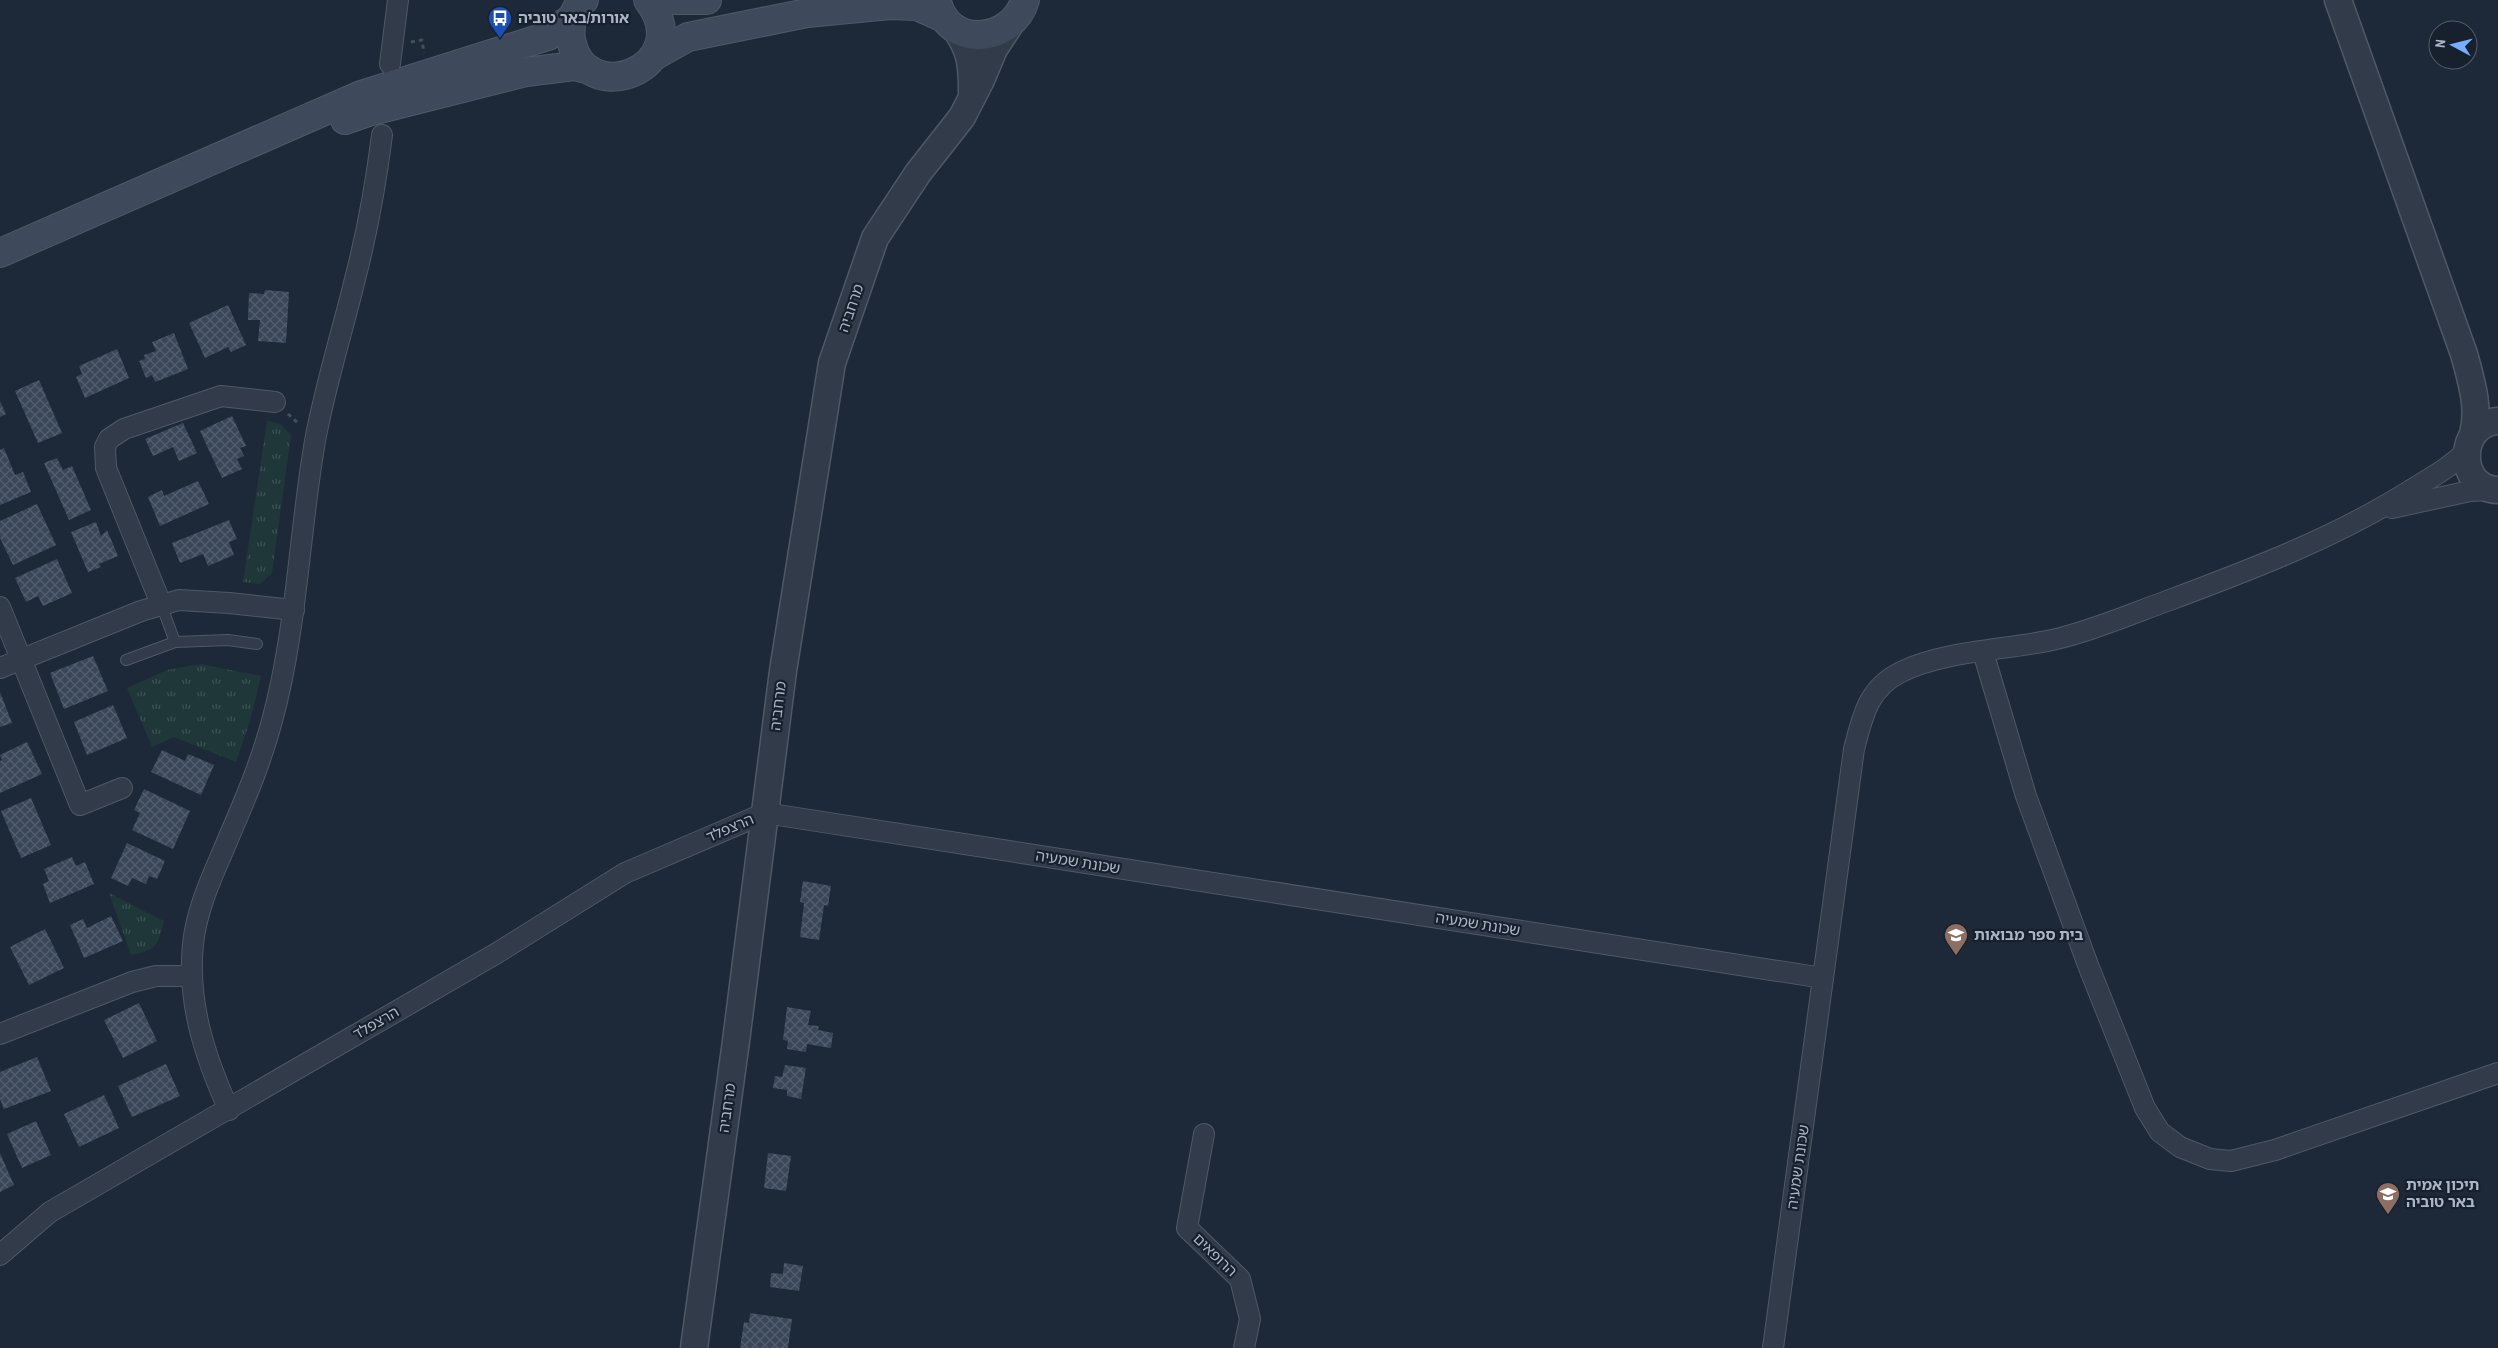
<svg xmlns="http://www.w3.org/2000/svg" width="2498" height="1348" viewBox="0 0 2498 1348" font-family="'Archivo Narrow','Noto Sans Hebrew',sans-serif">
	<defs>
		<pattern id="grass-tufts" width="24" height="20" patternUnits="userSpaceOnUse" patternTransform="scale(1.25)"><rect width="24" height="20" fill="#1f3739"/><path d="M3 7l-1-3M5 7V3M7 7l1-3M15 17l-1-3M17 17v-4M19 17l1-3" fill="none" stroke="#3d5254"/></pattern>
		<pattern id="building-cross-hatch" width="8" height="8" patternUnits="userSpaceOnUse" patternTransform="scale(1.25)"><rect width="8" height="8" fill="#394759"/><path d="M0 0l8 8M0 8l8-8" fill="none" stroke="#535f6f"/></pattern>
	</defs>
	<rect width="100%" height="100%" fill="#1d2938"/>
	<g fill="url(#grass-tufts)">
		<path d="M 267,421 L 281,424 L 291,435 L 272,573 L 260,584 L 243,582 Z"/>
		<path d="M 200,664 L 261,676 L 250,721 L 236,762 L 174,737 L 152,747 L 127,688 L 167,670 Z"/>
		<path d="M 109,893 L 164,921 C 157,946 158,950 131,955 Z"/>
	</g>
	<g fill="url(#building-cross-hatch)">
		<path d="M 265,290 L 289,292 L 286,343 L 258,341 L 260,320 L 248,320 L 249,293 L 264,294 Z"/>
		<path d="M 228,305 L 246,345 L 231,352 L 228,347 L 205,358 L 189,323 Z"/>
		<path d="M 174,333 L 188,369 L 155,382 L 152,375 L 146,378 L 139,361 L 145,359 L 144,355 L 156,351 L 152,342 Z"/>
		<path d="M 117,349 L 129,378 L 85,398 L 76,377 L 82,374 L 79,366 Z"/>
		<path d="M 39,380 L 62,433 L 38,443 L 15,391 Z"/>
		<path d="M 0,401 L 6,414 L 0,417 Z"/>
		<path d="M 232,416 L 246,446 L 240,448 L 244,456 L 237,459 L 242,469 L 222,478 L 200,431 Z"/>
		<path d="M 183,423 L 197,453 L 179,461 L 173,447 L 153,456 L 145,439 Z"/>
		<path d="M 4,448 L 15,475 L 23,472 L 31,492 L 0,505 L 0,450 Z"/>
		<path d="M 57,458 L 63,470 L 72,466 L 91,510 L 69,520 L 44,463 Z"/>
		<path d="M 198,481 L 209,504 L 160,526 L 148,497 L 162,490 L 164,496 Z"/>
		<path d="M 37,504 L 56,545 L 13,565 L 0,538 L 0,521 Z"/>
		<path d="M 229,520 L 237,539 L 229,542 L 234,555 L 208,566 L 203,554 L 180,563 L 172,543 Z"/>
		<path d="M 96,522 L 101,536 L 107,530 L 118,556 L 99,564 L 101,567 L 88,572 L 71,532 Z"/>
		<path d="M 57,559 L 72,593 L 43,606 L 38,596 L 26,602 L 15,578 Z"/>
		<path d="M 93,656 L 108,691 L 64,709 L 50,673 Z"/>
		<path d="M 0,692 L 12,723 L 0,727 Z"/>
		<path d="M 113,705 L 127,738 L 87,755 L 74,722 Z"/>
		<path d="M 27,742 L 42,774 L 0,793 L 0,761 L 2,760 L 0,755 Z"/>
		<path d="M 162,750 L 185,761 L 188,754 L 214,765 L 201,795 L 151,772 Z"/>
		<path d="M 144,789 L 190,811 L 173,849 L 132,830 L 140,813 L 134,810 Z"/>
		<path d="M 31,798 L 51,845 L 21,858 L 1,811 Z"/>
		<path d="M 127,843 L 165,861 L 157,879 L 149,876 L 146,884 L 132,878 L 128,886 L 111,878 Z"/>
		<path d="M 72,857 L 76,866 L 85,862 L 94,884 L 50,903 L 43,884 L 49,881 L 44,869 Z"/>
		<path d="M 803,881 L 831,886 L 828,906 L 824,905 L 819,940 L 800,937 L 804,903 L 800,902 Z"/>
		<path d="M 111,916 L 123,941 L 84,958 L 70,925 L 83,919 L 87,928 Z"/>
		<path d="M 45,929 L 64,968 L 29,985 L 10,947 Z"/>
		<path d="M 139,1003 L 157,1041 L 123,1058 L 104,1020 Z"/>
		<path d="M 787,1007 L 811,1011 L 808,1025 L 819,1026 L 818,1030 L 833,1033 L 831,1048 L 807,1044 L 806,1052 L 787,1049 L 788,1041 L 783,1040 Z"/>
		<path d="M 37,1057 L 51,1091 L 4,1109 L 0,1099 L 0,1072 Z"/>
		<path d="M 166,1064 L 180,1096 L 132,1117 L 118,1086 Z"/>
		<path d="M 785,1065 L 806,1068 L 801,1099 L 787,1096 L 787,1090 L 773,1088 L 775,1076 L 782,1077 Z"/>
		<path d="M 104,1095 L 119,1128 L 79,1147 L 64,1114 Z"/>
		<path d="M 36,1121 L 51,1155 L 22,1168 L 7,1134 Z"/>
		<path d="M 0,1153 L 14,1185 L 0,1192 Z"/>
		<path d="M 768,1153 L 791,1156 L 786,1191 L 764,1188 Z"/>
		<path d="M 784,1263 L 803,1266 L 799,1291 L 770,1287 L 771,1273 L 783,1274 Z"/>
		<path d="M 750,1313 L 792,1319 L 788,1348 L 740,1348 L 744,1322 L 749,1323 Z"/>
	</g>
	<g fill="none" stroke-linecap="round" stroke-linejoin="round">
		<g stroke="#4f5867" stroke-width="12">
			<g id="service">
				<path d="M 161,604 L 175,642"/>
				<path d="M 126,660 L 175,642 L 228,640 L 257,644"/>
			</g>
		</g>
		<g stroke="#4f5867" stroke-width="22">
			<g id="minor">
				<path d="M 390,64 L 398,0"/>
				<path d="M 2392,508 L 2470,491 L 2493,490"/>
				<path d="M 161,604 L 106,468 L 105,447 L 109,439 L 124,429 L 221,396 L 275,402"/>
				<path d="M 0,607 L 80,805 L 122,788"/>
				<path d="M 1983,652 L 2026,796 L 2088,965 L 2145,1108 L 2160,1132 L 2180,1147 L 2210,1159 L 2231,1161 L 2275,1150 L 2498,1073"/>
				<path d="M 0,668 L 141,611 L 179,600 L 229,603 L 294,610"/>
				<path d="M 0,1034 L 132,982 L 156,976 L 192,976"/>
				<path d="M 229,1110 C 205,1057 187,1003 193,944 C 197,906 214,873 228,839 C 245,800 261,762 272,721 C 297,629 299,534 315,441 C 325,386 342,333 355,279 C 367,233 376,183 382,135"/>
				<path d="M 1204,1134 L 1187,1228 L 1240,1279 L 1250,1319 L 1244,1348"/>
				<path d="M 0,1255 L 50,1212 L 497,953 L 625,873 L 765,813 L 1823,978"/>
				<path d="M 1773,1348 L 1854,749 C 1863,716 1867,689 1901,672 C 1943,651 2005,650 2052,640 C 2089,632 2131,614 2167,601 C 2250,570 2335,538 2411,490 C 2430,478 2450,468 2466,451"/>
			</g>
		</g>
		<g stroke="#4f5867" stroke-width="29">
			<g id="tertiary">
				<path d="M 2338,0 L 2464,354 C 2471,380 2480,407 2473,434"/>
				<path d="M 955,28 C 971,51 972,65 972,92"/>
				<path d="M 2498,421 C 2457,423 2456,489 2498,490"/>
				<path d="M 694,1348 L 736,1041 L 783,671 L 832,363 L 875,238 L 918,173 L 962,117 L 981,80 L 994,49 L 1009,26"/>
			</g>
		</g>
		<g stroke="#4f5867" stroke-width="30">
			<g id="secondary">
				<path d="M 584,0 C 573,9 569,26 571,39 C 584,113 699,66 648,0"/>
				<path d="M 649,0 L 707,0"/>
				<path d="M 937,1 C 947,49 1012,44 1025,0"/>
				<path d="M 654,56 L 688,37 L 807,13 L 890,5 L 917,6 L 944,18"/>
				<path d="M 345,120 L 368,112 L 526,72 L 574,66 L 590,70"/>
				<path d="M 0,253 L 361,95 L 548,36 L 573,17"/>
			</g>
		</g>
		<g stroke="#3d5457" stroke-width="3" stroke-dasharray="4 4" stroke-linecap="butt">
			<path d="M 411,42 L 422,40 L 424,53"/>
			<path d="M 288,414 L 298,423"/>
		</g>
		<use href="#service" stroke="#313b49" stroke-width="10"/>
		<use href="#minor" stroke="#313b49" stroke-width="20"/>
		<use href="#tertiary" stroke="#313b49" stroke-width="26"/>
		<use href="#secondary" stroke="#3e4a5c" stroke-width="28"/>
	</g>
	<defs>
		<g id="bus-pin" transform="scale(1.25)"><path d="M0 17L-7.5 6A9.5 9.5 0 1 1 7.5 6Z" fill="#1a4fb4" stroke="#17202d"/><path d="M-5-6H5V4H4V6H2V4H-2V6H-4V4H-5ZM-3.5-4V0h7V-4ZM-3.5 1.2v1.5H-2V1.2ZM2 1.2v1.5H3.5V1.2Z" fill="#fff"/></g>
		<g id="school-pin" transform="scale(1.25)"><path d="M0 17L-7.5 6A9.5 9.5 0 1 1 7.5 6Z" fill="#8d6e63" stroke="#17202d"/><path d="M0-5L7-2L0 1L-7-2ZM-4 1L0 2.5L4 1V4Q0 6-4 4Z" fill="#fff"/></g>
	</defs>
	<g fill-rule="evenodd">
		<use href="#bus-pin" x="500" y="18"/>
		<use href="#school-pin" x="1956" y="935"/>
		<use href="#school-pin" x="2388" y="1194"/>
	</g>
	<g text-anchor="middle" stroke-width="4.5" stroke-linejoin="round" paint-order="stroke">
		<g font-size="15" font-weight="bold" fill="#abb5c6" stroke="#17202d" text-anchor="start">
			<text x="518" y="23">אורות/באר טוביה</text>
			<text x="1974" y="940">בית ספר מבואות</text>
			<text x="2406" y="1190">תיכון אמית<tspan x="2406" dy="17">באר טוביה</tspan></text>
		</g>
		<g font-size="15" fill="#abb5c6" stroke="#17202d">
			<text transform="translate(851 308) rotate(-71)" y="5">מרחביה</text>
			<text transform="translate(778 706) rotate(-83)" y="5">מרחביה</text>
			<text transform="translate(730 828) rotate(-23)" y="5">הרצפלד</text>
			<text transform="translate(1078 862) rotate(9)" y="5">שכונת שמעיה</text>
			<text transform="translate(1478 924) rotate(9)" y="5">שכונת שמעיה</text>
			<text transform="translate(376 1023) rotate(-30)" y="5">הרצפלד</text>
			<text transform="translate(727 1108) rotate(-82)" y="5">מרחביה</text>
			<text transform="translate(1798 1167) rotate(-82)" y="5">שכונת שמעיה</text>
			<text transform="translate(1215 1255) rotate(44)" y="5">הרופאים</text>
		</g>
	</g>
	<g transform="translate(2453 45) rotate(277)"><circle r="24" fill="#17202d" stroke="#525c6a"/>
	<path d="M0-4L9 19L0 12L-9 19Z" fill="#77acff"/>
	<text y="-8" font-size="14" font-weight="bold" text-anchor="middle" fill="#abb5c6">N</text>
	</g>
</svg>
